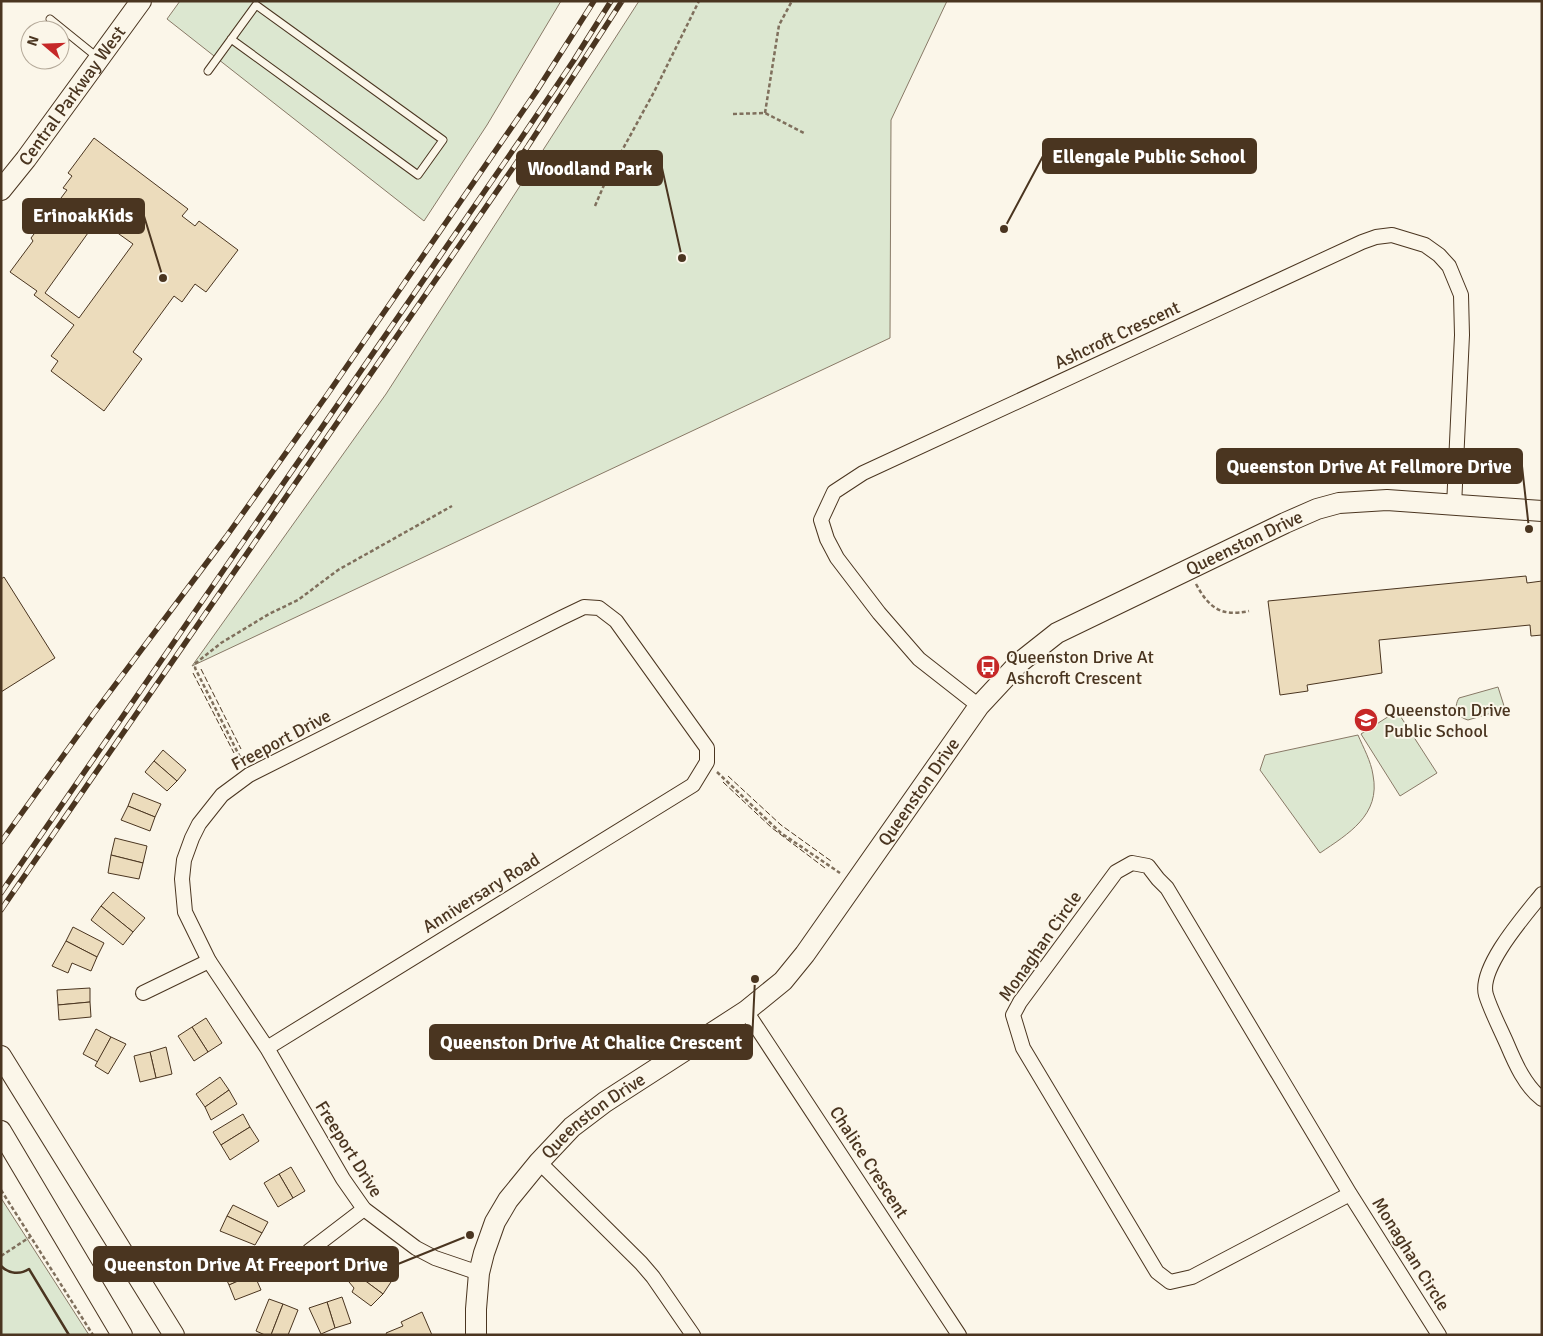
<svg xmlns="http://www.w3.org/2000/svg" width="1543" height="1336" viewBox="0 0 1543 1336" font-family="Signika,sans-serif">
	<rect width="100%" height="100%" fill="#fbf6e9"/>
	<g fill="#dce7d0" stroke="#887966">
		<path d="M 180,1 L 561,1 L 487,125 L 424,221 L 167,19 Z"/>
		<path d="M 639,1 L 947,1 L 891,120 L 890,338 L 192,666 L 386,394 Z"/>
		<path d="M 1498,687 L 1505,709 L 1468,720 C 1457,717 1453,708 1459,698 Z"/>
		<path d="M 1397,711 L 1437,773 L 1400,796 L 1361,734 Z"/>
		<path d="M 1358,735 C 1363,747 1371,761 1373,775 C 1381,815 1348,834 1320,853 L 1260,770 L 1265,755 Z"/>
		<path d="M 1,1198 L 89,1335 L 1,1335 Z"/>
	</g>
	<g fill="#ecdcbc" stroke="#4a3520" fill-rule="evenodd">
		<path d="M 94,138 L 188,209 L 182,216 L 195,226 L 199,221 L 238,250 L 206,292 L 195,284 L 182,302 L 174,296 L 133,352 L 142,359 L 104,411 L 51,371 L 58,361 L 51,356 L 74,325 L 34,295 L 37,291 L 10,272 L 33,241 L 31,238 L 67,190 L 63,188 L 72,176 L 68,173 ZM 98,219 L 133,244 L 79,318 L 45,293 Z"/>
		<path d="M 1526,576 L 1527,583 L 1542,581 L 1542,635 L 1531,636 L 1530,625 L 1379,640 L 1382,673 L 1307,685 L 1308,691 L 1280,695 L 1268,601 Z"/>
		<path d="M 4,577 L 55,658 L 1,692 L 1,579 Z"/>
		<path d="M 163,750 L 186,770 L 177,781 L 154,761 Z"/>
		<path d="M 154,761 L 177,781 L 167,791 L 145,772 Z"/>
		<path d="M 133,793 L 161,804 L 155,817 L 128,806 Z"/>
		<path d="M 128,806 L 155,817 L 150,831 L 121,820 Z"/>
		<path d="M 115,838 L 147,846 L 143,863 L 111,855 Z"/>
		<path d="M 111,855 L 143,863 L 139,879 L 108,873 Z"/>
		<path d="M 113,892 L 145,918 L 133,932 L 101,906 Z"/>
		<path d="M 101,906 L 133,932 L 123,945 L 91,920 Z"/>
		<path d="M 73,927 L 104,943 L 97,957 L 66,941 Z"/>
		<path d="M 66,941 L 97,957 L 91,971 L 72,963 L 68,973 L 52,966 Z"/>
		<path d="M 90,988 L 90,1002 L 58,1005 L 57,990 Z"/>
		<path d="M 90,1002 L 91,1017 L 59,1020 L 58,1005 Z"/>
		<path d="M 206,1018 L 222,1043 L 208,1052 L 192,1027 Z"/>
		<path d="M 192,1027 L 208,1052 L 194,1061 L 178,1036 Z"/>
		<path d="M 96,1029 L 111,1037 L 98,1062 L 83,1054 Z"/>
		<path d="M 111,1037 L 126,1044 L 108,1074 L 95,1066 Z"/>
		<path d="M 166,1047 L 172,1074 L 156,1078 L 150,1052 Z"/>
		<path d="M 150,1052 L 156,1078 L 140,1082 L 134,1056 Z"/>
		<path d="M 220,1077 L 229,1090 L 205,1107 L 196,1094 Z"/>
		<path d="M 229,1090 L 237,1104 L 211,1120 L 205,1107 Z"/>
		<path d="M 243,1114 L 250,1127 L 221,1145 L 213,1132 Z"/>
		<path d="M 250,1127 L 259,1141 L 230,1160 L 221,1145 Z"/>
		<path d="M 291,1167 L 305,1191 L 293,1198 L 279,1174 Z"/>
		<path d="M 279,1174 L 293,1198 L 278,1207 L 264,1183 Z"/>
		<path d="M 233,1205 L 268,1222 L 262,1233 L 227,1216 Z"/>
		<path d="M 227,1216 L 262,1233 L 255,1245 L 220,1231 Z"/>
		<path d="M 249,1261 L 254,1274 L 229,1285 L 223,1272 Z"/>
		<path d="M 371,1267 L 391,1282 L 383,1294 L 356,1274 L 361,1269 L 368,1271 Z"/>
		<path d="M 254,1274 L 261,1290 L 235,1300 L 229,1285 Z"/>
		<path d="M 356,1274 L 383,1294 L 371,1306 L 352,1292 L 354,1288 L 349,1282 Z"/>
		<path d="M 342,1297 L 351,1323 L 335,1328 L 327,1302 Z"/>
		<path d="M 269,1299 L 283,1304 L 271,1335 L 265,1335 L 256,1331 Z"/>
		<path d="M 327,1302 L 335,1328 L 321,1334 L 309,1308 Z"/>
		<path d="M 283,1304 L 298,1310 L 288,1335 L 271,1335 Z"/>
		<path d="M 422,1312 L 432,1335 L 387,1335 L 386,1333 L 403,1326 L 401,1322 Z"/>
	</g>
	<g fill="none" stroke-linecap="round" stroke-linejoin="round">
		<g stroke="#4a3520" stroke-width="9">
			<g id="lane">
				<path d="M 50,19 L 97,57"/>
				<path d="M 208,71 L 256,5 L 443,140 L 418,175 L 231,39"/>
			</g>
		</g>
		<g stroke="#4a3520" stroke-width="16">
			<g id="street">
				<path d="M 979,706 L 919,659 L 879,613 L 837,558 L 827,539 L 821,520 L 834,492 L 863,473 L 1362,242 L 1376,237 L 1392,235 L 1425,245 L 1439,255 L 1449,266 L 1461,295 L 1462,335 L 1454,506"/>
				<path d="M 1542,894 C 1526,914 1478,968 1486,995 C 1491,1011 1500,1028 1507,1044 C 1515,1063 1525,1086 1542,1099"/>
				<path d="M 143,993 L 209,961"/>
				<path d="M 746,1011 L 959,1335"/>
				<path d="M 267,1048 L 693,785 L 707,762 L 707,748 L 616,621 L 599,608 L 584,607 L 561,618 L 249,775 L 222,795 L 199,824 L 192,838 L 184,860 L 182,879 L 185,912 L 209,961 L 267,1048 L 343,1179 L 364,1209 L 416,1248 L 435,1258 L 479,1273"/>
				<path d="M 539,1162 L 641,1263 L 653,1277 L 693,1335"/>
				<path d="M 1350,1194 L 1192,1277 L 1170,1282 L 1157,1272 L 1023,1048 L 1013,1015 L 1020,1002 L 1116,872 L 1132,863 L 1148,866 L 1158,879 L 1167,888 L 1350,1194 L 1439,1335"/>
				<path d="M 309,1251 L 364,1209"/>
			</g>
		</g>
		<g stroke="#4a3520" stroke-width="22">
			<g id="secondary">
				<path id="s1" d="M 1,190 L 26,159 L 141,1"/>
				<path d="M 1,1056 L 174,1335"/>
				<path d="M 1,1131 L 122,1335"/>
				<path id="s2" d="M 476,1335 L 476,1309 L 479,1273 L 484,1253 L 495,1222 L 508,1200 L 539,1162 L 572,1127 L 605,1102 L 746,1011 L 783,981 L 805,954 L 979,706 L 1019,663 L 1057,633 L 1285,523 L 1317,509 L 1339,503 L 1387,500 L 1542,511"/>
			</g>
		</g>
		<g stroke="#7f6f5c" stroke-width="2.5" stroke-dasharray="4 2.5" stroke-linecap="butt">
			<path d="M 765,113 L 779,25 L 792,1"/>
			<path d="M 733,114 L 765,113 L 804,133"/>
			<path d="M 595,206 L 607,178 L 654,92 L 699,1"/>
			<path d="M 1196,584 C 1209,608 1221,617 1249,611"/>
			<path d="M 243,763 L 195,668 L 196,663 L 221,643 L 269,614 L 298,600 L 338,570 L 452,506"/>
			<path d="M 717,772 L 781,833 L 840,873"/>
			<path d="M 1,1190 L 93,1335"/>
			<path d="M 1,1256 L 30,1237"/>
		</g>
		<use href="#lane" stroke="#fbf6e9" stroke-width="7"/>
		<use href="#street" stroke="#fbf6e9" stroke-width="14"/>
		<use href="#secondary" stroke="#fbf6e9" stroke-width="20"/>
		<g stroke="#4a3520" stroke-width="5.5">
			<g id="rail">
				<path d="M 1,842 L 94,713 L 226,537 L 327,395 L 536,92 L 594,1"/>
				<path d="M 1,893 L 520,140 L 574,60 L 611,1"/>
				<path d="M 1,910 L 528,146 L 622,1"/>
			</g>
		</g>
		<use href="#rail" stroke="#fbf6e9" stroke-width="4" stroke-dasharray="11" stroke-linecap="butt"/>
		<g stroke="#4a3520" stroke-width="1" stroke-dasharray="6 2.5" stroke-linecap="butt">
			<path d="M 201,669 L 241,749"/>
			<path d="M 193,673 L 234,753"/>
			<path d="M 728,776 L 781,825 L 831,861"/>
			<path d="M 723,782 L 772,828 L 825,868"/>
		</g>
		<path stroke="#4a3520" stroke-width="2.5" d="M 1,1266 C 9,1274 20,1275 29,1269 L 69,1335"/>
	</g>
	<defs>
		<g id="bus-disc" transform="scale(1.25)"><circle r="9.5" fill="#c62828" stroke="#fbf6e9"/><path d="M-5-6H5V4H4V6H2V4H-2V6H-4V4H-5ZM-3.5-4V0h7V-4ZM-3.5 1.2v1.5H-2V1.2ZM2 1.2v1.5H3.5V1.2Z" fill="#fff"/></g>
		<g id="school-disc" transform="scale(1.25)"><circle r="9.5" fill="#c62828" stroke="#fbf6e9"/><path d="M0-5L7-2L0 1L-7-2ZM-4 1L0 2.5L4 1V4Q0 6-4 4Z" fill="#fff"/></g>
	</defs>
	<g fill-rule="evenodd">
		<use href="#bus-disc" x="988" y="667"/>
		<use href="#school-disc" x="1366" y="720"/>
	</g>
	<g text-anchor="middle" stroke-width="4" stroke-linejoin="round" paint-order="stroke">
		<g font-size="18" fill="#4a3520" stroke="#fbf6e9">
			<text dy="6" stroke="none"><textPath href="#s1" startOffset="118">Central Parkway West</textPath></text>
			<text transform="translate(1117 335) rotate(-25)" y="6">Ashcroft Crescent</text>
			<text dy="6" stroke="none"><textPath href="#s2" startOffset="1148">Queenston Drive</textPath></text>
			<text transform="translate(281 740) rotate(-28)" y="6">Freeport Drive</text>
			<text dy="6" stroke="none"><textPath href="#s2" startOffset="728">Queenston Drive</textPath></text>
			<text transform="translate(481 893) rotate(-32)" y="6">Anniversary Road</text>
			<text transform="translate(1040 946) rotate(-55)" y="6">Monaghan Circle</text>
			<text dy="6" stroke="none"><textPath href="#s2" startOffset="262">Queenston Drive</textPath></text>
			<text transform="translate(349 1149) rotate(58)" y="6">Freeport Drive</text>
			<text transform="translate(869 1162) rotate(57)" y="6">Chalice Crescent</text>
			<text transform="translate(1411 1254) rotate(58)" y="6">Monaghan Circle</text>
		</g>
		<g font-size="18" fill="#4a3520" stroke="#fbf6e9" text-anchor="start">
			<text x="1006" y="663">Queenston Drive At<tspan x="1006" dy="21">Ashcroft Crescent</tspan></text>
			<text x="1384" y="716">Queenston Drive<tspan x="1384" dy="21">Public School</tspan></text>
		</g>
	</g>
	<path fill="none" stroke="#4a3520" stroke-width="2" d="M1004 229L1043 156M682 258L662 168M163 278L144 216M1529 529L1522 466M755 979L752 1042M470 1235L398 1264"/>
	<g fill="#4a3520" stroke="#fbf6e9" stroke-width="2">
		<circle cx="1004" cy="229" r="5"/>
		<circle cx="682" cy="258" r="5"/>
		<circle cx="163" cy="278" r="5"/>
		<circle cx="1529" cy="529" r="5"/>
		<circle cx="755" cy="979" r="5"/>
		<circle cx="470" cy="1235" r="5"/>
	</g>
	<g fill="#4a3520" stroke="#4a3520" stroke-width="2">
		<rect x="1043" y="139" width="213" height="34" rx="5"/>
		<rect x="517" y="151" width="145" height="34" rx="5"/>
		<rect x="23" y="199" width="121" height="34" rx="5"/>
		<rect x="1217" y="449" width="305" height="34" rx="5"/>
		<rect x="430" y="1025" width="322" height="34" rx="5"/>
		<rect x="94" y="1247" width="304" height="34" rx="5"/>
	</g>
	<g font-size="19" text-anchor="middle" font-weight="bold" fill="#fff">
		<text x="1149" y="163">Ellengale Public School</text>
		<text x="590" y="175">Woodland Park</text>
		<text x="83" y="222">ErinoakKids</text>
		<text x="1369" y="473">Queenston Drive At Fellmore Drive</text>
		<text x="591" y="1049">Queenston Drive At Chalice Crescent</text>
		<text x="246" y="1271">Queenston Drive At Freeport Drive</text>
	</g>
	<rect width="1543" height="1336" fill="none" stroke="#4a3520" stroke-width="5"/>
	<g transform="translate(45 45) rotate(289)"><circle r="24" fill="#fbf6e9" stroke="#b4a999"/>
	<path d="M0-4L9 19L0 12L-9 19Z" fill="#c62828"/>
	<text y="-8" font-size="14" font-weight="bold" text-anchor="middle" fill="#4a3520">N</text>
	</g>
</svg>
